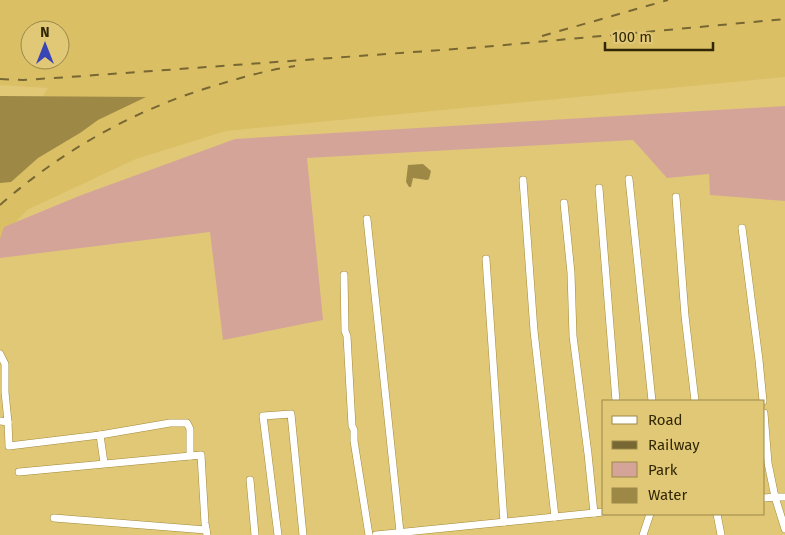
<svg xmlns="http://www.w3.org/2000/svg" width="785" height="535" viewBox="0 0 785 535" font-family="'Fira Sans',sans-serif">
	<rect width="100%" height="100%" fill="#e1c877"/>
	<path fill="#dbbf65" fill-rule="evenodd" d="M 0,0 L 785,0 L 785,77 L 226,131 L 136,159 L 27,210 L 0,239 L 0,155 L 27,120 L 48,88 L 0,85 ZM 30,30 L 60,30 L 60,60 L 30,60 Z"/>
	<path fill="#d5a499" d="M 785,106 L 785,201 L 710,195 L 709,174 L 667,178 L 633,140 L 307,158 L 323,320 L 223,340 L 210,232 L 0,258 L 0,239 L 4,227 L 79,196 L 235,139 Z"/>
	<g fill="#9d8846">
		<path d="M 0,96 L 146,97 L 98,120 L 80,133 L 38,158 L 11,182 L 0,183 Z"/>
		<path d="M 423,164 L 431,171 L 429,179 L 427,180 L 413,178 L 411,187 L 409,187 L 406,182 L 408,165 Z"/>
	</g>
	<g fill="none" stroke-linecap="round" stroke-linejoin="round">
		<g stroke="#a28a38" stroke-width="8">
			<g id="street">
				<path d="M 629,179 L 652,401"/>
				<path d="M 523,180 L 534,331 L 555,517"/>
				<path d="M 599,188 L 616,401"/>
				<path d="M 676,197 L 685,316 L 695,401"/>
				<path d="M 564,203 L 571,273 L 573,336 L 588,454 L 594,513"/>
				<path d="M 367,219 L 400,532"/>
				<path d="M 742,228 L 759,360 L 763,401"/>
				<path d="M 486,259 L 504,522"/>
				<path d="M 344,275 L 345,331 L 347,336 L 352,426 L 354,430 L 354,441 L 369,535"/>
				<path d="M 0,354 L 5,364 L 5,392 L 8,422"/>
				<path d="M 764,413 L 768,463 L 775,497 L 785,497"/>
				<path d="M 0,421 L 8,422 L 9,446 L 100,435 L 104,463"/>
				<path d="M 100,435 L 170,423 L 187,423 L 190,429 L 190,456"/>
				<path d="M 19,472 L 201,455 L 205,523 L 207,535"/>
				<path d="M 250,480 L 255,535"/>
				<path d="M 764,498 L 775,497 L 785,529"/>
				<path d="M 717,514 L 721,535"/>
				<path d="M 54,518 L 206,530"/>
				<path d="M 278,535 L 263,416 L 291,414 L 303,535"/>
				<path d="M 376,535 L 604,512"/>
				<path d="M 643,535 L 650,514"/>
			</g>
		</g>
		<use href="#street" stroke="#fff" stroke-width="7"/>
		<g stroke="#776732" stroke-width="2" stroke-dasharray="9 9" stroke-linecap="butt">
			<path d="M 542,36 L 668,0"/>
			<path d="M 0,79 L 23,80 L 69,77 L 483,47 L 785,19"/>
			<path d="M 0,205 C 64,149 136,109 217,85 C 243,77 268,70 295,66"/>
		</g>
	</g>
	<rect x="602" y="400" width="162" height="115" fill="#e1c877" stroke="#9b8849"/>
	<rect x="612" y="416" width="25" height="8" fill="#ffffff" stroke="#9b8849"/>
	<text x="648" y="425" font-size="15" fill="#312704">Road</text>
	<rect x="612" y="441" width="25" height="8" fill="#776732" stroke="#9b8849"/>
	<text x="648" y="450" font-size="15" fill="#312704">Railway</text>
	<rect x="612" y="462" width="25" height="15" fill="#d5a499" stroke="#9b8849"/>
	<text x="648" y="475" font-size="15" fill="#312704">Park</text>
	<rect x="612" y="488" width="25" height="15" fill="#9d8846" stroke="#9b8849"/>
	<text x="648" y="500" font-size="15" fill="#312704">Water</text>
	<g transform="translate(45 45)"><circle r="24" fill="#e1c877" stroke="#9b8849"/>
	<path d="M0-4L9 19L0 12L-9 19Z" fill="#3944b7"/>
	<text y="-8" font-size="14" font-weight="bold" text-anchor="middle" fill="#312704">N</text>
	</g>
	<path d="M605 42v8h108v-8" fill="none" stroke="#312704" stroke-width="2.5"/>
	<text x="612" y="42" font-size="15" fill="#312704" stroke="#e1c877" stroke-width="4" paint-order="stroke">100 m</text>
</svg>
